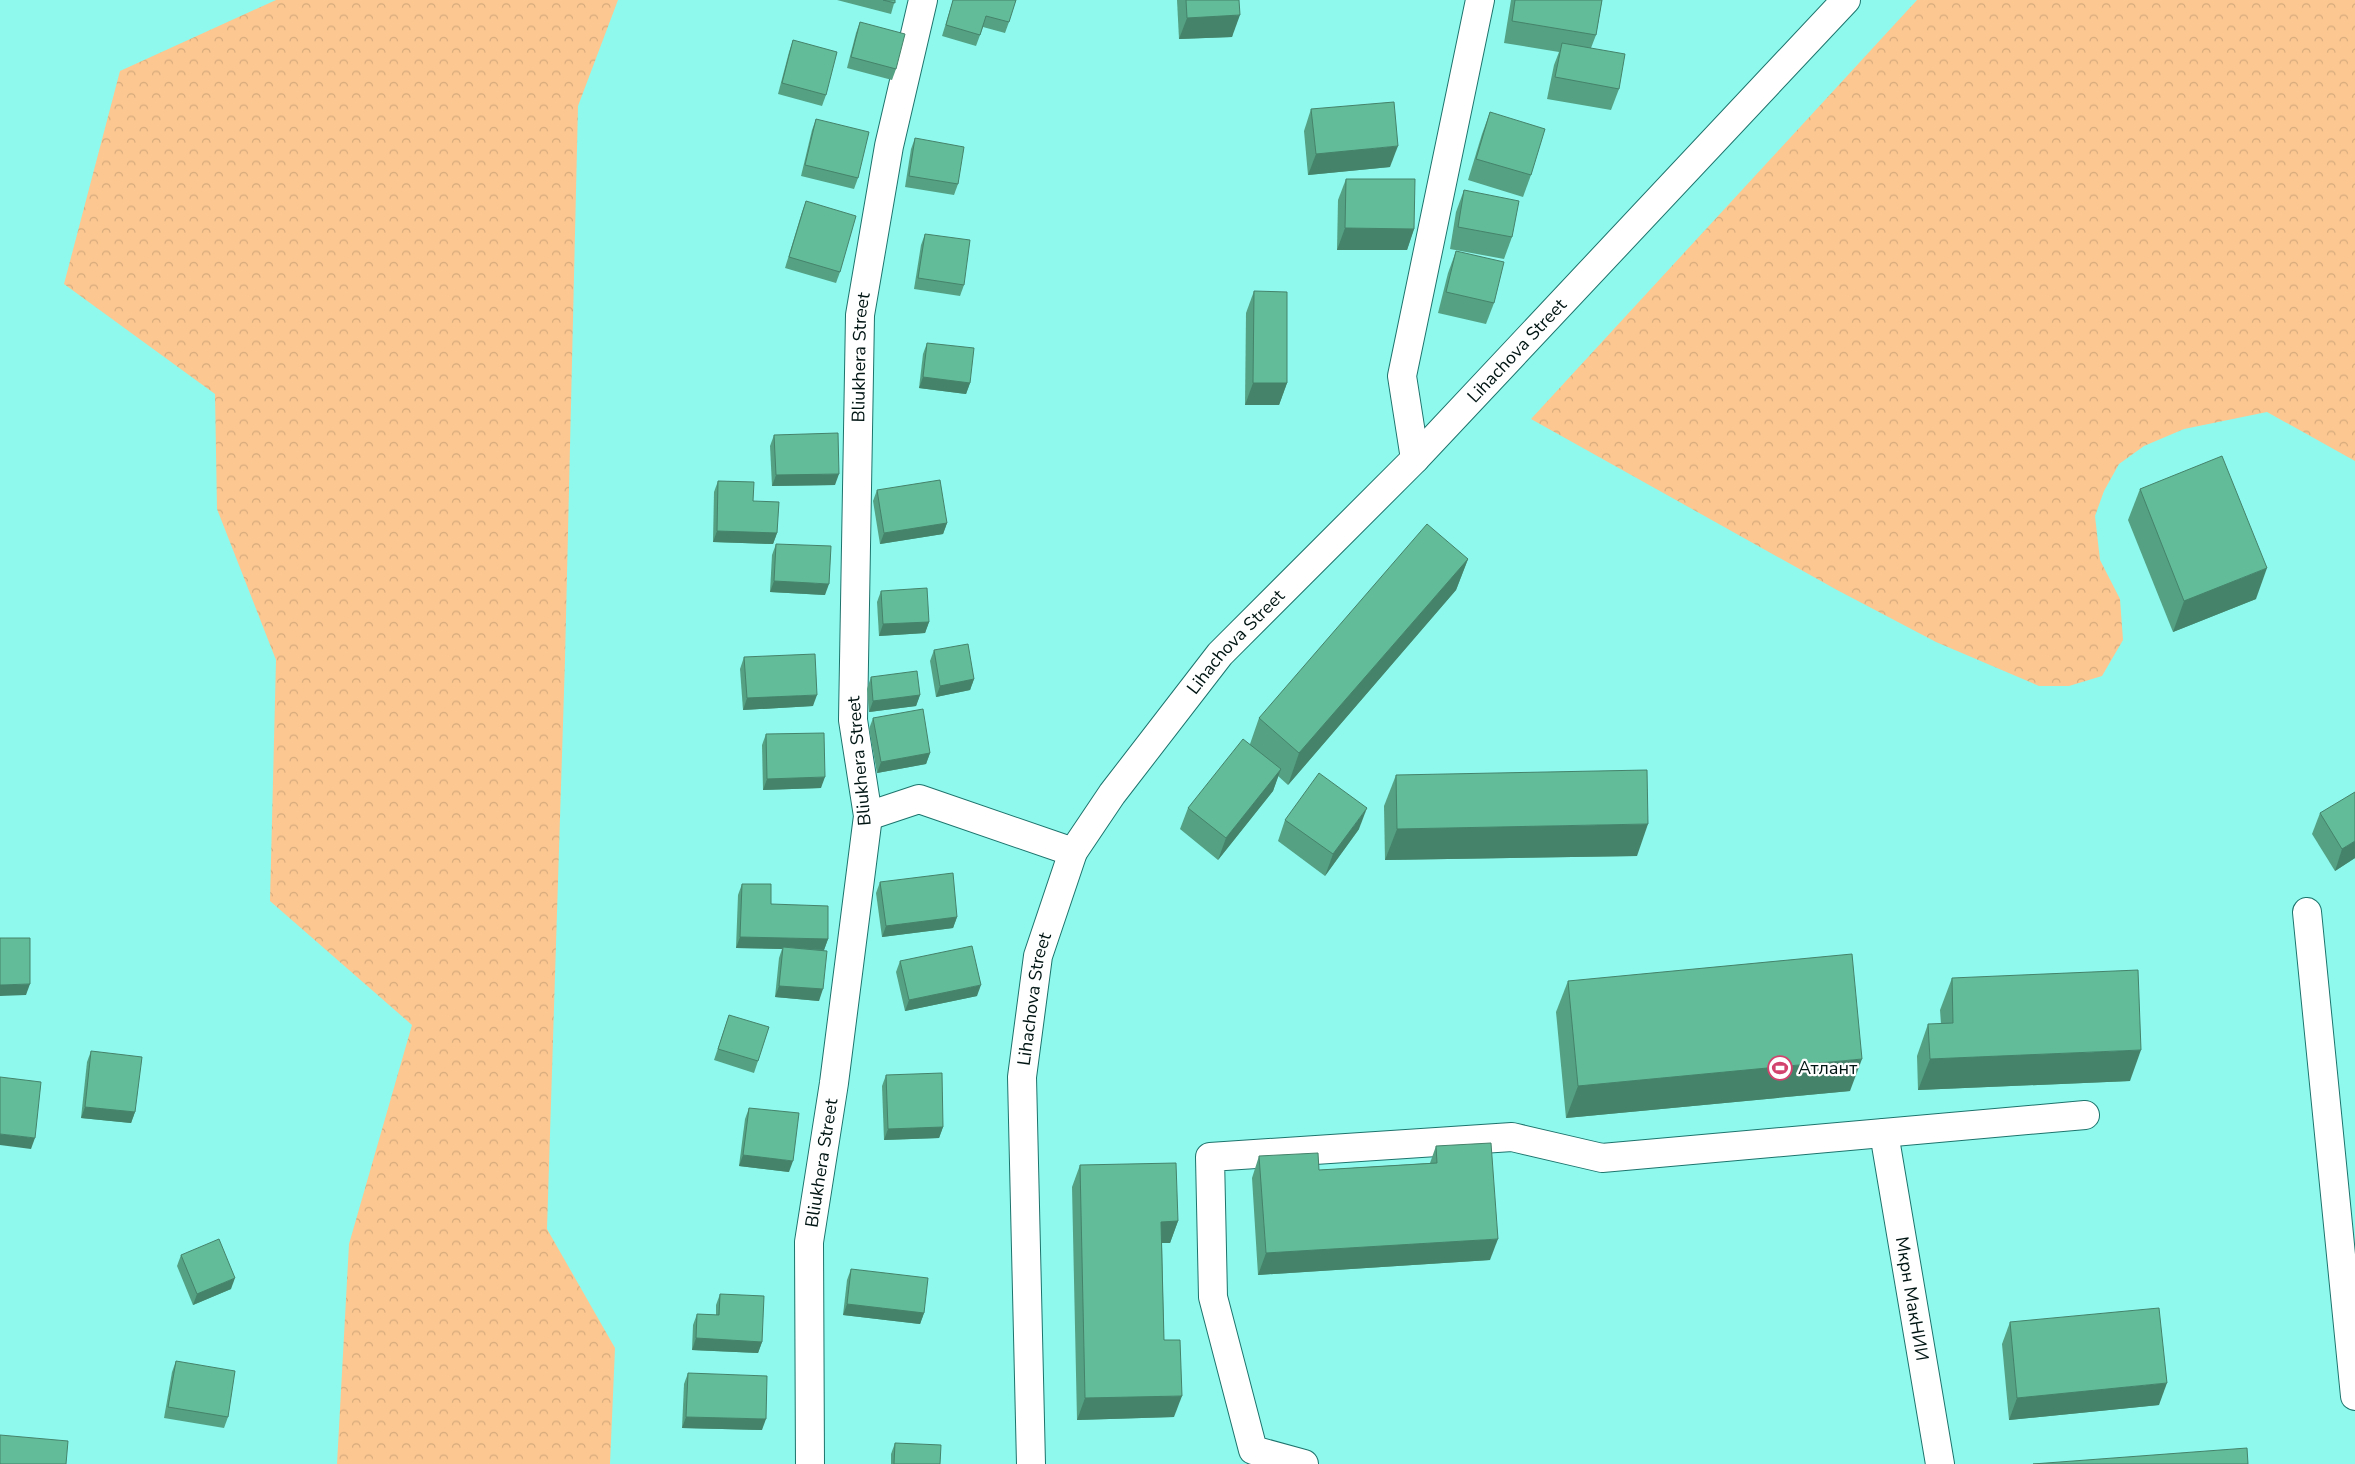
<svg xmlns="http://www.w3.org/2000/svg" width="2355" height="1464" viewBox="0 0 2355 1464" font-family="'Nunito Sans',sans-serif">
	<defs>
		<pattern id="forest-crowns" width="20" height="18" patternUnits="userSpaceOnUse" patternTransform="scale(1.25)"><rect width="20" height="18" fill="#fcc791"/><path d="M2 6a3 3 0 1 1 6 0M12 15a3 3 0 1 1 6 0" fill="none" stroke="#d6aa7c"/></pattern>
	</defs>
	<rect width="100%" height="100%" fill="#8ff9ed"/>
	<g fill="url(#forest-crowns)">
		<path d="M 276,0 L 618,0 L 578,106 L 565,660 L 547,1229 L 615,1348 L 610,1464 L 337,1464 L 349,1244 L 412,1025 L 270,901 L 276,660 L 217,509 L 215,394 L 64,284 L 120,71 Z"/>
		<path d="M 1917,0 L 2355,0 L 2355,461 L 2267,412 L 2184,429 L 2144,446 L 2119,464 L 2104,491 L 2095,516 L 2100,560 L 2120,599 L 2123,640 L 2102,676 L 2069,686 L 2039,686 L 1936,642 L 1837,590 L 1531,419 Z"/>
	</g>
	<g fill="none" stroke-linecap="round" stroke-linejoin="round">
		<g stroke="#1d746d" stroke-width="30">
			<g id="minor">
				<path d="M 1415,459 L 1402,376 L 1480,0"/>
				<path d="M 868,816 L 919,799 L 1073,852"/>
				<path d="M 2307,912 L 2355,1396"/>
				<path id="s1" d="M 1884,1133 L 1940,1464"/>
				<path id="s2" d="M 810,1464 L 809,1242 L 834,1083 L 868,816 L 853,720 L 860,315 L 889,146 L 923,0"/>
				<path id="s3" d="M 1031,1464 L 1022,1077 L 1038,956 L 1073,852 L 1112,794 L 1220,654 L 1415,459 L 1846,0"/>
				<path d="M 1304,1464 L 1253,1450 L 1213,1297 L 1210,1157 L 1512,1137 L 1602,1158 L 2085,1115"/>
			</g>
		</g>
		<use href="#minor" stroke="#fff" stroke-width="28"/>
	</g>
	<g fill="#54a184">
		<path d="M 837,0 L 895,0 L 891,14 Z"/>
		<path d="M 953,0 L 1014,0 L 1009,22 L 1005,33 L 983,27 L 976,46 L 942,36 Z"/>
		<path d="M 1177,0 L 1239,0 L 1232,37 L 1179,39 Z"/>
		<path d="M 1511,0 L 1602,0 L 1596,35 L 1591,48 L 1619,89 L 1611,110 L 1547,99 L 1554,65 L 1559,52 L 1504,43 Z"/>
		<path d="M 860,22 L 896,69 L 892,80 L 847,68 L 856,33 Z"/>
		<path d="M 793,40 L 826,95 L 822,106 L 778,94 L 789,52 Z"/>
		<path d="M 1311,109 L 1390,167 L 1308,175 L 1304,131 Z"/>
		<path d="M 1490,112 L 1531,175 L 1523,197 L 1468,180 L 1482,134 Z"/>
		<path d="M 816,119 L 858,178 L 854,189 L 801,176 L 812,130 Z"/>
		<path d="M 915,138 L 958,184 L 954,195 L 905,187 L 911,149 Z"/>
		<path d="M 1346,179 L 1414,229 L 1407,250 L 1337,250 L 1338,200 Z"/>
		<path d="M 1464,190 L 1512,237 L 1504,259 L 1450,249 L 1456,212 Z"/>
		<path d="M 806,201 L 840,272 L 836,283 L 785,268 L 802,212 Z"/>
		<path d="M 925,234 L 964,285 L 960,296 L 914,289 L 921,245 Z"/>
		<path d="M 1456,251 L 1494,303 L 1486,324 L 1438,313 L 1448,273 Z"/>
		<path d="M 1254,291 L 1287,383 L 1279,405 L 1245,405 L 1246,313 Z"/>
		<path d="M 927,343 L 970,383 L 966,394 L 919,388 L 923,354 Z"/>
		<path d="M 774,435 L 835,485 L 772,486 L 770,446 Z"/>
		<path d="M 718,481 L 753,501 L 777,533 L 773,544 L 713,542 L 714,492 Z"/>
		<path d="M 2140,489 L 2256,599 L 2173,632 L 2128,520 Z"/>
		<path d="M 877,490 L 947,523 L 943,534 L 880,544 L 873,501 Z"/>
		<path d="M 776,544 L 825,595 L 770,592 L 772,555 Z"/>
		<path d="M 1468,559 L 1456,590 L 1288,785 L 1278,776 L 1273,791 L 1218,860 L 1180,829 L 1188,808 L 1250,744 L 1259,718 Z"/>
		<path d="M 881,591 L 929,622 L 925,633 L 879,636 L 877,602 Z"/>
		<path d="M 934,650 L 974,679 L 970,690 L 936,697 L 930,661 Z"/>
		<path d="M 744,657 L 813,706 L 743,710 L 740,669 Z"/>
		<path d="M 871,677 L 920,695 L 916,706 L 869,712 L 867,689 Z"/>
		<path d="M 873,718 L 930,753 L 926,764 L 877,773 L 869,729 Z"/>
		<path d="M 766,734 L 821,788 L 763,790 L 762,745 Z"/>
		<path d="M 1396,775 L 1637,856 L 1385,860 L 1384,806 Z"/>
		<path d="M 2320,813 L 2355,858 L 2335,871 L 2312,834 Z"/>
		<path d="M 1285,820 L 1359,829 L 1325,876 L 1278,841 Z"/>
		<path d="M 880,882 L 957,917 L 953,928 L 882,937 L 876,893 Z"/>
		<path d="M 742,884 L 771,904 L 828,939 L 824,950 L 819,1001 L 775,997 L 779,958 L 782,949 L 736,948 L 738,895 Z"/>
		<path d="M 900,961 L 977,996 L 905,1011 L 896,972 Z"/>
		<path d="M 1952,978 L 2130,1081 L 1918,1090 L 1917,1056 L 1928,1024 L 1941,1024 L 1940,1010 Z"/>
		<path d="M 1568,981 L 1850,1091 L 1566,1118 L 1556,1012 Z"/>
		<path d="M 729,1015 L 758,1061 L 754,1073 L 714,1060 Z"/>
		<path d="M 91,1051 L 135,1112 L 131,1123 L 81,1118 L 87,1062 Z"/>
		<path d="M 886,1075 L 943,1127 L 939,1138 L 884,1140 L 882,1086 Z"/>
		<path d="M 749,1108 L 789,1172 L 739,1166 L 745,1119 Z"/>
		<path d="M 1436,1146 L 1490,1260 L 1258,1275 L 1252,1178 L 1259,1156 L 1319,1170 L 1430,1163 Z"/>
		<path d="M 1080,1165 L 1178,1221 L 1170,1243 L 1162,1243 L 1164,1340 L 1174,1417 L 1077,1420 L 1072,1187 Z"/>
		<path d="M 181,1255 L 231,1289 L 193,1305 L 177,1266 Z"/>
		<path d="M 851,1269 L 924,1313 L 920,1324 L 843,1315 L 847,1280 Z"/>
		<path d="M 720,1294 L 762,1342 L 758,1353 L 692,1350 L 693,1325 L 697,1314 L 716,1315 L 716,1305 Z"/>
		<path d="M 2010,1322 L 2159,1405 L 2009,1420 L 2002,1344 Z"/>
		<path d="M 176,1361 L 228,1417 L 224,1428 L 164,1418 L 172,1372 Z"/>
		<path d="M 688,1373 L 762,1430 L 682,1428 L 684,1384 Z"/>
		<path d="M 895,1443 L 940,1464 L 891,1464 L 891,1454 Z"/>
	</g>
	<g fill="#45836b">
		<path d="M 1240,15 L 1232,37 L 1179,39 L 1187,18 Z"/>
		<path d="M 1398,146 L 1390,167 L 1308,175 L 1316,154 Z"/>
		<path d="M 1345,228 L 1414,229 L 1407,250 L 1337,250 Z"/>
		<path d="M 923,377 L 970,383 L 966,394 L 919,388 Z"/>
		<path d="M 1253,383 L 1287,383 L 1279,405 L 1245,405 Z"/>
		<path d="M 839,474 L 835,485 L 772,486 L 776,475 Z"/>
		<path d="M 947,523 L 943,534 L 880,544 L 884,533 Z"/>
		<path d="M 717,531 L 777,533 L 773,544 L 713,542 Z"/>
		<path d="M 1468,559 L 1456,590 L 1288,785 L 1299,753 Z"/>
		<path d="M 2267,568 L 2256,599 L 2173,632 L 2184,601 Z"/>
		<path d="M 774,581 L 829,584 L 825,595 L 770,592 Z"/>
		<path d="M 929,622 L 925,633 L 879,636 L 883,624 Z"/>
		<path d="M 974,679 L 970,690 L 936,697 L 940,686 Z"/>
		<path d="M 817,695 L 813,706 L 743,710 L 747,698 Z"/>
		<path d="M 920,695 L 916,706 L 869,712 L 873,701 Z"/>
		<path d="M 930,753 L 926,764 L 877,773 L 881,762 Z"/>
		<path d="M 1281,769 L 1273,791 L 1218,860 L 1226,838 Z"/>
		<path d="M 825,777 L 821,788 L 763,790 L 767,779 Z"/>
		<path d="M 1367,808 L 1359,829 L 1325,876 L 1333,854 Z"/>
		<path d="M 1648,824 L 1637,856 L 1385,860 L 1397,829 Z"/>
		<path d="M 2355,841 L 2355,858 L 2335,871 L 2342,849 Z"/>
		<path d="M 957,917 L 953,928 L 882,937 L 886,926 Z"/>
		<path d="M 740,937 L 828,939 L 824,950 L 783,947 L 782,949 L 736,948 Z"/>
		<path d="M 30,984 L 26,995 L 0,996 L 0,985 Z"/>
		<path d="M 981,985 L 977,996 L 905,1011 L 909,1000 Z"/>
		<path d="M 779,986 L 823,989 L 819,1001 L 775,997 Z"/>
		<path d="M 2141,1050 L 2130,1081 L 1918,1090 L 1930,1059 Z"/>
		<path d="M 1862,1059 L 1850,1091 L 1566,1118 L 1578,1086 Z"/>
		<path d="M 85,1107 L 135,1112 L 131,1123 L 81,1118 Z"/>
		<path d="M 943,1127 L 939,1138 L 884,1140 L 888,1129 Z"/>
		<path d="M 0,1134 L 35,1138 L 31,1149 L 0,1145 Z"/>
		<path d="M 743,1155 L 793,1161 L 789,1172 L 739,1166 Z"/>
		<path d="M 1178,1221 L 1170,1243 L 1153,1243 L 1161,1222 Z"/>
		<path d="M 1498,1239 L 1490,1260 L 1258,1275 L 1266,1253 Z"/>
		<path d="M 235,1278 L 231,1289 L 193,1305 L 197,1294 Z"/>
		<path d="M 847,1304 L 924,1313 L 920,1324 L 843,1315 Z"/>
		<path d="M 696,1338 L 762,1342 L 758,1353 L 692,1350 Z"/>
		<path d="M 2167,1383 L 2159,1405 L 2009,1420 L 2017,1398 Z"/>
		<path d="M 1182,1396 L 1174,1417 L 1077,1420 L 1085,1398 Z"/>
		<path d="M 686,1417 L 766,1419 L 762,1430 L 682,1428 Z"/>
	</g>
	<g fill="#62bb99" stroke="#45836b">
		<path d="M 883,0 L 895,0 L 895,3 Z"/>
		<path d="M 953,0 L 1016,0 L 1009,22 L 986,16 L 980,35 L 946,25 Z"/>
		<path d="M 1186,0 L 1239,0 L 1240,15 L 1187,18 Z"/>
		<path d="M 1515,0 L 1602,0 L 1596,35 L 1512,21 Z"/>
		<path d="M 860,22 L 905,34 L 896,69 L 851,57 Z"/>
		<path d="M 793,40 L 837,52 L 826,95 L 782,83 Z"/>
		<path d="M 1562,43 L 1625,54 L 1619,89 L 1555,77 Z"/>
		<path d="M 1394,102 L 1398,146 L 1316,154 L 1311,109 Z"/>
		<path d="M 1490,112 L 1545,129 L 1531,175 L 1476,159 Z"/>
		<path d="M 816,119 L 869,132 L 858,178 L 805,165 Z"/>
		<path d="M 915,138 L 964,147 L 958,184 L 909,176 Z"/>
		<path d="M 1346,179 L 1415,179 L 1414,229 L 1345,228 Z"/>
		<path d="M 1464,190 L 1519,201 L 1512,237 L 1458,227 Z"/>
		<path d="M 806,201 L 856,216 L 840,272 L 789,257 Z"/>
		<path d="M 925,234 L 970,240 L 964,285 L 918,278 Z"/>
		<path d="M 1456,251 L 1504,262 L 1494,303 L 1446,292 Z"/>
		<path d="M 1254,291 L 1287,292 L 1287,383 L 1253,383 Z"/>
		<path d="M 927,343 L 974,348 L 970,383 L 923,377 Z"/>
		<path d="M 838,433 L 839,474 L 776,475 L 774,435 Z"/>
		<path d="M 2222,456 L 2267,568 L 2184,601 L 2140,489 Z"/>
		<path d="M 940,480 L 947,523 L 884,533 L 877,490 Z"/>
		<path d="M 718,481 L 754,482 L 753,501 L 779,502 L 777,533 L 717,531 Z"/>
		<path d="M 1427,524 L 1468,559 L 1299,753 L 1259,718 Z"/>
		<path d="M 776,544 L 831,546 L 829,584 L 774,581 Z"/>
		<path d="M 927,588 L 929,622 L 883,624 L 881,591 Z"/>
		<path d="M 968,644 L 974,679 L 940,686 L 934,650 Z"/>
		<path d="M 815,654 L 817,695 L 747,698 L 744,657 Z"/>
		<path d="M 917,671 L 920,695 L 873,701 L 871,677 Z"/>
		<path d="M 923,709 L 930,753 L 881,762 L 873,718 Z"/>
		<path d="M 824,733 L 825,777 L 767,779 L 766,734 Z"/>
		<path d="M 1243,739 L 1281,769 L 1226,838 L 1188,808 Z"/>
		<path d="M 1647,770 L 1648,824 L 1397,829 L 1396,775 Z"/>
		<path d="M 1319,773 L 1367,808 L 1333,854 L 1285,820 Z"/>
		<path d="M 2355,792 L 2355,841 L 2342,849 L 2320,813 Z"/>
		<path d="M 953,873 L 957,917 L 886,926 L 880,882 Z"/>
		<path d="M 742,884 L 771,884 L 771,904 L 828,906 L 828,939 L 740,937 Z"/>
		<path d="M 0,938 L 30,938 L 30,984 L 0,985 Z"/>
		<path d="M 972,946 L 981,985 L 909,1000 L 900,961 Z"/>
		<path d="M 783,947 L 827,951 L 823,989 L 779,986 Z"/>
		<path d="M 1852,954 L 1862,1059 L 1578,1086 L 1568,981 Z"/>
		<path d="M 2138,970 L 2141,1050 L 1930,1059 L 1928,1024 L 1953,1023 L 1952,978 Z"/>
		<path d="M 729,1015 L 769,1027 L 758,1061 L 718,1049 Z"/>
		<path d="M 91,1051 L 142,1057 L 135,1112 L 85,1107 Z"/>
		<path d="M 942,1073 L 943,1127 L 888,1129 L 886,1075 Z"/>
		<path d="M 0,1077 L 41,1082 L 35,1138 L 0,1134 Z"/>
		<path d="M 749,1108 L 799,1113 L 793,1161 L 743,1155 Z"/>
		<path d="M 1491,1143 L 1498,1239 L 1266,1253 L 1259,1156 L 1318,1153 L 1319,1170 L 1437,1163 L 1436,1146 Z"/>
		<path d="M 1176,1163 L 1178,1221 L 1161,1222 L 1164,1340 L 1180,1340 L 1182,1396 L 1085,1398 L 1080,1165 Z"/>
		<path d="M 219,1239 L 235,1278 L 197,1294 L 181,1255 Z"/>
		<path d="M 851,1269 L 928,1278 L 924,1313 L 847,1304 Z"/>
		<path d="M 720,1294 L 764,1296 L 762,1342 L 696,1338 L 697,1314 L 719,1315 Z"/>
		<path d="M 2159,1308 L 2167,1383 L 2017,1398 L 2010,1322 Z"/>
		<path d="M 176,1361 L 235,1371 L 228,1417 L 168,1407 Z"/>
		<path d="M 688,1373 L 767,1376 L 766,1419 L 686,1417 Z"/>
		<path d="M 0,1435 L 68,1441 L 66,1464 L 0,1464 Z"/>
		<path d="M 895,1443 L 941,1445 L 940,1464 L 894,1464 Z"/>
		<path d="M 2247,1448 L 2248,1464 L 2033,1464 Z"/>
	</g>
	<defs>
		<g id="stadium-ring" transform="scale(1.25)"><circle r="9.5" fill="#fff" stroke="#d2446e" stroke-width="1.5"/><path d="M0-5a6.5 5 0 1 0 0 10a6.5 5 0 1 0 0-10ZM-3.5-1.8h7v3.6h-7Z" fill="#d2446e"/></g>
	</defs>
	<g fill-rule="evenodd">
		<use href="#stadium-ring" x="1780" y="1068"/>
	</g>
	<g text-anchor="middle" stroke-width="4.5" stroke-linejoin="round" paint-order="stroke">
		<g font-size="18" fill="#011513" stroke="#fff">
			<text dy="6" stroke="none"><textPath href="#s3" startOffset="1290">Lihachova Street</textPath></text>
			<text dy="6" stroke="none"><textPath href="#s2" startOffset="1112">Bliukhera Street</textPath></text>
			<text dy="6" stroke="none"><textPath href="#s3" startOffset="885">Lihachova Street</textPath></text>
			<text transform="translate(859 761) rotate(-95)" y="6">Bliukhera Street</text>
			<text dy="6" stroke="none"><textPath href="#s3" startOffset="466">Lihachova Street</textPath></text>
			<text dy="6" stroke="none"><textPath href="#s2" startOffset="302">Bliukhera Street</textPath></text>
			<text dy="6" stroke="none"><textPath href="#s1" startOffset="168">Мкрн МакНИИ</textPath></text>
		</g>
		<g font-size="18" fill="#011513" stroke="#fff" text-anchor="start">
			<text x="1798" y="1074">Атлант</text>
		</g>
	</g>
</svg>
